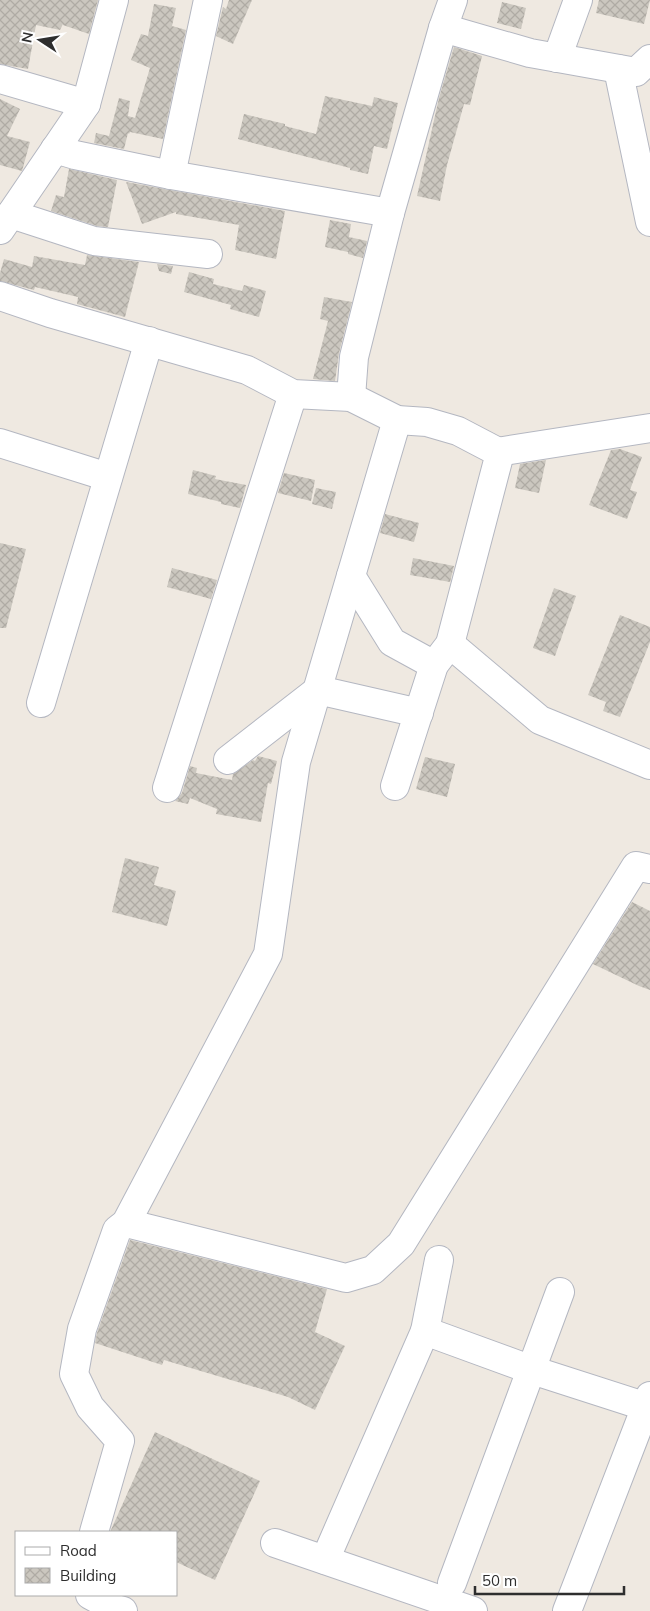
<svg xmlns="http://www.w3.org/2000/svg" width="650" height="1611" viewBox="0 0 650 1611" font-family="Mulish,sans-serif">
	<defs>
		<pattern id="building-cross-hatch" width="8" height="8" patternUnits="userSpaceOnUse" patternTransform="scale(1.25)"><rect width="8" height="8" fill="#cbc7bf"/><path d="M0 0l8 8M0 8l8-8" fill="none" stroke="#afaba4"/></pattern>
	</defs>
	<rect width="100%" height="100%" fill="#efe9e1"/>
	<g fill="url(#building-cross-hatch)">
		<path d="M 0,0 L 98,0 L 89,34 L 63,25 L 63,24 L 60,30 L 36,25 L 28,69 L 0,64 Z"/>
		<path d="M 229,0 L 252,0 L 233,44 L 216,36 L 222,11 L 223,7 L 226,9 Z"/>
		<path d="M 599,0 L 650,0 L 644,24 L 596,13 Z"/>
		<path d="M 502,2 L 526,8 L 521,29 L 497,23 Z"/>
		<path d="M 154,4 L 176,8 L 172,26 L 186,30 L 163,139 L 130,132 L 129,134 L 128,133 L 124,149 L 94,143 L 96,133 L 109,136 L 119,98 L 130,101 L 128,116 L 135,118 L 150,68 L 131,60 L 141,34 L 148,36 Z"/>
		<path d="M 454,47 L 482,56 L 470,105 L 464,104 L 447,165 L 440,201 L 417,196 L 439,98 Z"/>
		<path d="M 325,96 L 372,106 L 374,97 L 398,103 L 387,149 L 374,146 L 368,174 L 350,170 L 350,168 L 238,139 L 244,114 L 285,124 L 285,126 L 316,134 Z"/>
		<path d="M 0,99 L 20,109 L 7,136 L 30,142 L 22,171 L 0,165 Z"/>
		<path d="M 69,169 L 117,180 L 108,227 L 97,226 L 51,211 L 56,195 L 64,197 Z"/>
		<path d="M 126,182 L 285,211 L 276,259 L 235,250 L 239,225 L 176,214 L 176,212 L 142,224 Z"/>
		<path d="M 330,220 L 351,224 L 349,237 L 367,241 L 363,258 L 348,254 L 348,252 L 325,247 Z"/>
		<path d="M 87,255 L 139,262 L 125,317 L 77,304 L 78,297 L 35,287 L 34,290 L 0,281 L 0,273 L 4,259 L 32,267 L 34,256 L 85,265 Z"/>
		<path d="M 157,264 L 173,266 L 171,274 L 159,271 Z"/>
		<path d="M 189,272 L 214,279 L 213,284 L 242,291 L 244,285 L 266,291 L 259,317 L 230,309 L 231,305 L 184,292 Z"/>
		<path d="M 324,297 L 352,302 L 339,353 L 335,381 L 313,379 L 328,321 L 320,319 Z"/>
		<path d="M 620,449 L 642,457 L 630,490 L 637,492 L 627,519 L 589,505 L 611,450 Z"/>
		<path d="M 546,460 L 539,493 L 515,488 L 520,464 Z"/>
		<path d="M 193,470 L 216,476 L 215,479 L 246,485 L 240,508 L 221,504 L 221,502 L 188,494 Z"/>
		<path d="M 284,473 L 315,480 L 311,501 L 278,493 Z"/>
		<path d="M 316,488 L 336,492 L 332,509 L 312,504 Z"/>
		<path d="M 385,514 L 419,523 L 414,542 L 380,533 Z"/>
		<path d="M 0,543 L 26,549 L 6,628 L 0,628 Z"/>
		<path d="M 413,558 L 454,566 L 450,582 L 410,575 Z"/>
		<path d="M 172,568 L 217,580 L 211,599 L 167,587 Z"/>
		<path d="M 554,588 L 576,596 L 555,656 L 533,648 Z"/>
		<path d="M 620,615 L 650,627 L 650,642 L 620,717 L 603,711 L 606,702 L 588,695 Z"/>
		<path d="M 258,756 L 277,761 L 271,784 L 268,783 L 261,822 L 216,814 L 217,809 L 190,798 L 188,804 L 175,801 L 182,793 L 190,766 L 197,768 L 196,773 L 232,780 L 233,774 L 253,760 L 255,761 Z"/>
		<path d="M 425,757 L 455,764 L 447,797 L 416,789 Z"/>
		<path d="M 125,858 L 159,867 L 154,885 L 176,891 L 167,926 L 112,912 Z"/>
		<path d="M 632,902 L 650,911 L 650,990 L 639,986 L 593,964 Z"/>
		<path d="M 130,1240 L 327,1289 L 315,1332 L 345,1346 L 315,1410 L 288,1397 L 164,1360 L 162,1365 L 95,1343 L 97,1333 Z"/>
		<path d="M 155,1432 L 260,1481 L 215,1580 L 176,1562 L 176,1532 L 110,1532 Z"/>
	</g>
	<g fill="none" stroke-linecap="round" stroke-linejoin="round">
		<g stroke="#b4b7c1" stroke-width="30">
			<g id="minor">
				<path d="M 443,28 L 530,53 L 636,72 L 650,59"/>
				<path d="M 557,58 L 578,0"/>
				<path d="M 618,69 L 650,222"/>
				<path d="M 0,79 L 86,104"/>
				<path d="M 55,149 L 75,155 L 171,175 L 390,213"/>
				<path d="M 171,175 L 208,0"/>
				<path d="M 11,214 L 94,241 L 208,254"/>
				<path d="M 0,230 L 86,104 L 114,0"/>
				<path d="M 0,296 L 50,313 L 247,370 L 293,394 L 351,397 L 397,420 L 427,422 L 458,431 L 500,453 L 450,644 L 434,665 L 395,786"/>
				<path d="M 351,397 L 354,357 L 390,213 L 443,28 L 453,0"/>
				<path d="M 0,443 L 108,477"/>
				<path d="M 497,452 L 650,428"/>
				<path d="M 351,576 L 392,642 L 434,665"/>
				<path d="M 450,644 L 540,720 L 650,765"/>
				<path d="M 41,703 L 149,341"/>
				<path d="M 228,760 L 318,690 L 419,713"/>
				<path d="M 167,788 L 293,394"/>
				<path d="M 126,1223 L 346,1278 L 373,1270 L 401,1244 L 636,866 L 650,869"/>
				<path d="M 425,1331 L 439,1260"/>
				<path d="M 94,1532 L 120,1441 L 90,1407 L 74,1374 L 82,1329 L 117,1230 L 126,1223 L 268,954 L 296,762 L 397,420"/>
				<path d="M 275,1543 L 473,1611"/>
				<path d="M 325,1560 L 425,1331 L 532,1370 L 650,1408"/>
				<path d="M 452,1583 L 560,1292"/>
				<path d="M 90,1595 L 116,1609 L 123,1611"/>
				<path d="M 567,1611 L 650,1396"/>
			</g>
		</g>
		<use href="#minor" stroke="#fff" stroke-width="28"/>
	</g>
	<rect x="15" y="1531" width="162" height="65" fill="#ffffff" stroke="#ababab"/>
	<rect x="25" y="1547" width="25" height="8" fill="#ffffff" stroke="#ababab"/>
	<text x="60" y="1556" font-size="15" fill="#2e2e2e">Road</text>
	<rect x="25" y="1568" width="25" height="15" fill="url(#building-cross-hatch)" stroke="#ababab"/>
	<text x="60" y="1581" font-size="15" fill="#2e2e2e">Building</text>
	<g transform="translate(40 40) rotate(282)" stroke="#ffffff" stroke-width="4" paint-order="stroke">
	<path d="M0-4L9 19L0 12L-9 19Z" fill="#2e2e2e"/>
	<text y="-8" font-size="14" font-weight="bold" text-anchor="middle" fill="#2e2e2e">N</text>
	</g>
	<path d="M475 1586v8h149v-8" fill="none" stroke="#2e2e2e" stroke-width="2.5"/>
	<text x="482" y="1586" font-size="15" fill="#2e2e2e" stroke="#ffffff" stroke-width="4" paint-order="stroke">50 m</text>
</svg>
